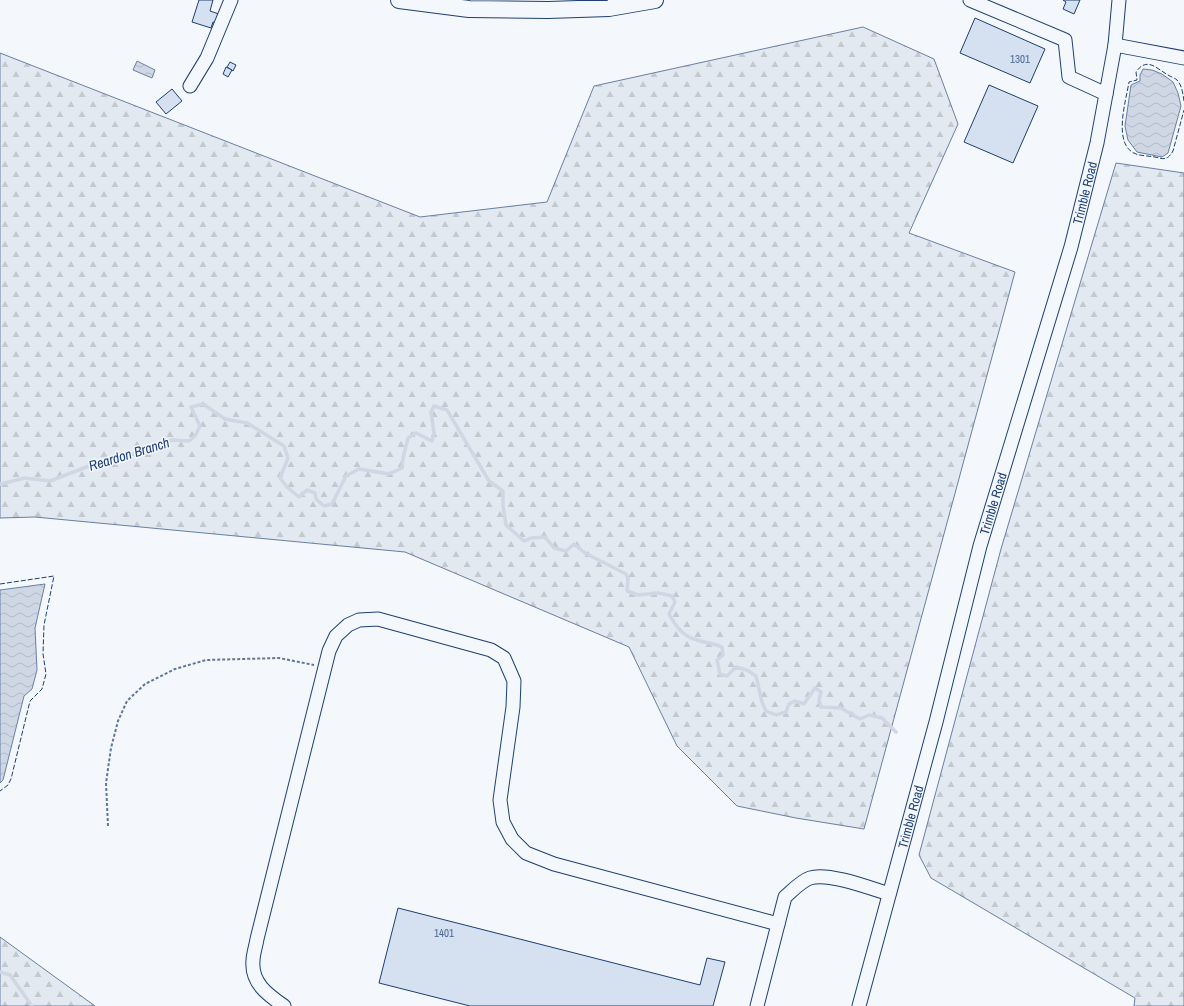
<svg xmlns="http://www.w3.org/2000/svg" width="1184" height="1006" viewBox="0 0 1184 1006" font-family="'Archivo Narrow',sans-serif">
	<defs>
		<pattern id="forest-firs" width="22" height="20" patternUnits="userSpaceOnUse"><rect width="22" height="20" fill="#e3e9f0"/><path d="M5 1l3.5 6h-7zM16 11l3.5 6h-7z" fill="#c2c9d1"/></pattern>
		<pattern id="water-waves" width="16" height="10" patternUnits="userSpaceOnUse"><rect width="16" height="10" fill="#cfd7e4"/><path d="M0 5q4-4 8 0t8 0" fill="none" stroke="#b1bac7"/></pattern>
	</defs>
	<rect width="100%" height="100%" fill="#f4f7fb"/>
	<g fill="url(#forest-firs)" stroke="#687fa3">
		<path d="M 863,27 L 934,59 L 958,124 L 909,233 L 1015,272 L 864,829 L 796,818 L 737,806 L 677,746 L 629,647 L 405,552 L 35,517 L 0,518 L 0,53 L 420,217 L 547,202 L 594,86 Z"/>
		<path d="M 1116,163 L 1184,173 L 1184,1006 L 1134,1006 L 1135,998 L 931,878 L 919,855 L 1001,549 Z"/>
		<path d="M 0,937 L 95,1006 L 0,1006 Z"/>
	</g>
	<g fill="url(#water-waves)" stroke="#687fa3">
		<path d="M 137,61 L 155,70 L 152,78 L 133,70 Z"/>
		<path d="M 1143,69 L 1152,70 L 1162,74 L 1173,82 L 1178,93 L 1181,106 L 1168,153 L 1162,157 L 1137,152 L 1128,140 L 1125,126 L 1131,85 L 1140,81 L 1140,75 Z"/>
		<path d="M 45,584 L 35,628 L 37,670 L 32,689 L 24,696 L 3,780 L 0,783 L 0,590 Z"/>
	</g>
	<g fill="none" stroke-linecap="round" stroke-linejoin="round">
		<g stroke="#cfd7e4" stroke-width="3.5">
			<path d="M 0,484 L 25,478 L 50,481 L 102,461 L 144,452 L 160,443 L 173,440 L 189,441 L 195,436 L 200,426 L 191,407 L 203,404 L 225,419 L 247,423 L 260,431 L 284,446 L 288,458 L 280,478 L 287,487 L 299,497 L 307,490 L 315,493 L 316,499 L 324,506 L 332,504 L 346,476 L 359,469 L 389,474 L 402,468 L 403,458 L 408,438 L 416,433 L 432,441 L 434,433 L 431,412 L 434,406 L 447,410 L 489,481 L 503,491 L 503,506 L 506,525 L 524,541 L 531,538 L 545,537 L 554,548 L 566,551 L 574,544 L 585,553 L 626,574 L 628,578 L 627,591 L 638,595 L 658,593 L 672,596 L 675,602 L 669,614 C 675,625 683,637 697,640 C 705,643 713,643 722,647 L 723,655 L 717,660 L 720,674 L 727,676 L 736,667 L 747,670 L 756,676 L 762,702 L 766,711 L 776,715 L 786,712 L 789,704 L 795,701 L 804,704 L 815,688 L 821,692 L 819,700 L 821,707 L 841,708 L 860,719 L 869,715 L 882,718 L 896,732"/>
			<path d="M 0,972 L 10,975 L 32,1006"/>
		</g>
	</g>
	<g fill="#d5e0f0" stroke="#1d3f73">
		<path d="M 199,0 L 213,0 L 210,11 L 219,14 L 216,23 L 213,22 L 211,28 L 192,22 Z"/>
		<path d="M 1063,0 L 1080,0 L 1074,14 L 1063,9 L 1066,2 Z"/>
		<path d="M 975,18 L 1045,49 L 1030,83 L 960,53 Z"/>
		<path d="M 230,62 L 236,65 L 233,71 L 227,67 Z"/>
		<path d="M 226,67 L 232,70 L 228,77 L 223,74 Z"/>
		<path d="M 989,85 L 1038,106 L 1013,163 L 964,142 Z"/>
		<path d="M 172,89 L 182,101 L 166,114 L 156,102 Z"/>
		<path d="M 398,908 L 700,985 L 707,958 L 725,962 L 713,1006 L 470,1006 L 379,983 Z"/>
	</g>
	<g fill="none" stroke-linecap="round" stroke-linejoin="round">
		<g stroke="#1d3f73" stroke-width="15">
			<g id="minor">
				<path d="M 970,0 L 1065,40 L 1069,77 L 1106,94"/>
				<path d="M 1115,45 L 1184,58"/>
				<path d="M 190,86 L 207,58 L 231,0"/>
				<path d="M 284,1006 C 268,995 251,983 253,961 C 253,954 256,946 257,939 L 329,651 L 336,636 L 348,625 L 359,620 L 378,619 L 491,650 L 504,658 L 514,681 L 513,707 L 500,800 L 503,822 L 512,839 L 526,853 L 554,864 L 778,924"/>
				<path d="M 757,1006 L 785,897 C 792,891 801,881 810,878 C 828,872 870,888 889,894"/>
				<path id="s1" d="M 859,1006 L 936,722 L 980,546 L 1071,247 L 1097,143 L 1115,45 L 1119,0"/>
			</g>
		</g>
		<g stroke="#1d3f73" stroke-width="18">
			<path id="major" d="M 399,0 L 469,9 L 548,10 L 609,8 L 655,0"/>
		</g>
		<path stroke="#5e769c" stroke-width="2" stroke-dasharray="3 2" stroke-linecap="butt" d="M 108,826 L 106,783 L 111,748 L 118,721 L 127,701 L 145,684 L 175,669 L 206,660 L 279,658 L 314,665"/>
		<use href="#minor" stroke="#f4f7fb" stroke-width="13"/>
		<use href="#major" stroke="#f4f7fb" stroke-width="16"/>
		<g stroke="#1d3f73" stroke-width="1" stroke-dasharray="5 2" stroke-linecap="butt">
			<path d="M 1184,101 C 1183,94 1182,85 1177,80 C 1175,78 1171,77 1168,75 C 1157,69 1147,56 1136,72 L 1137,80 L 1129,82 C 1126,101 1112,145 1136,154 C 1142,156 1149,156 1155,157 C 1164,159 1167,161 1173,151 L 1184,110"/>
			<path d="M 0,584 L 54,576 L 44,625 L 43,654 L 46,674 L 42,689 L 30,701 L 11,779 L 8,785 L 0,791"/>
		</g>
	</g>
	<g text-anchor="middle" stroke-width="3" stroke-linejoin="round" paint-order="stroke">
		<g font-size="11" fill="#4b6792">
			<text x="1020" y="63">1301</text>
			<text x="444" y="937">1401</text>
		</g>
		<g font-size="13" fill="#1d3f73" stroke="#f4f7fb">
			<text dy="5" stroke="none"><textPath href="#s1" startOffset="844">Trimble Road</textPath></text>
			<text dy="5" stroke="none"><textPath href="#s1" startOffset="520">Trimble Road</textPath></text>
			<text dy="5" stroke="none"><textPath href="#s1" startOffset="196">Trimble Road</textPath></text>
		</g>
		<g font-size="14" font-style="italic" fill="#1d3f73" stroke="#f4f7fb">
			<text transform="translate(129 454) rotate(-17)" y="5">Reardon Branch</text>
		</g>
	</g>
</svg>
